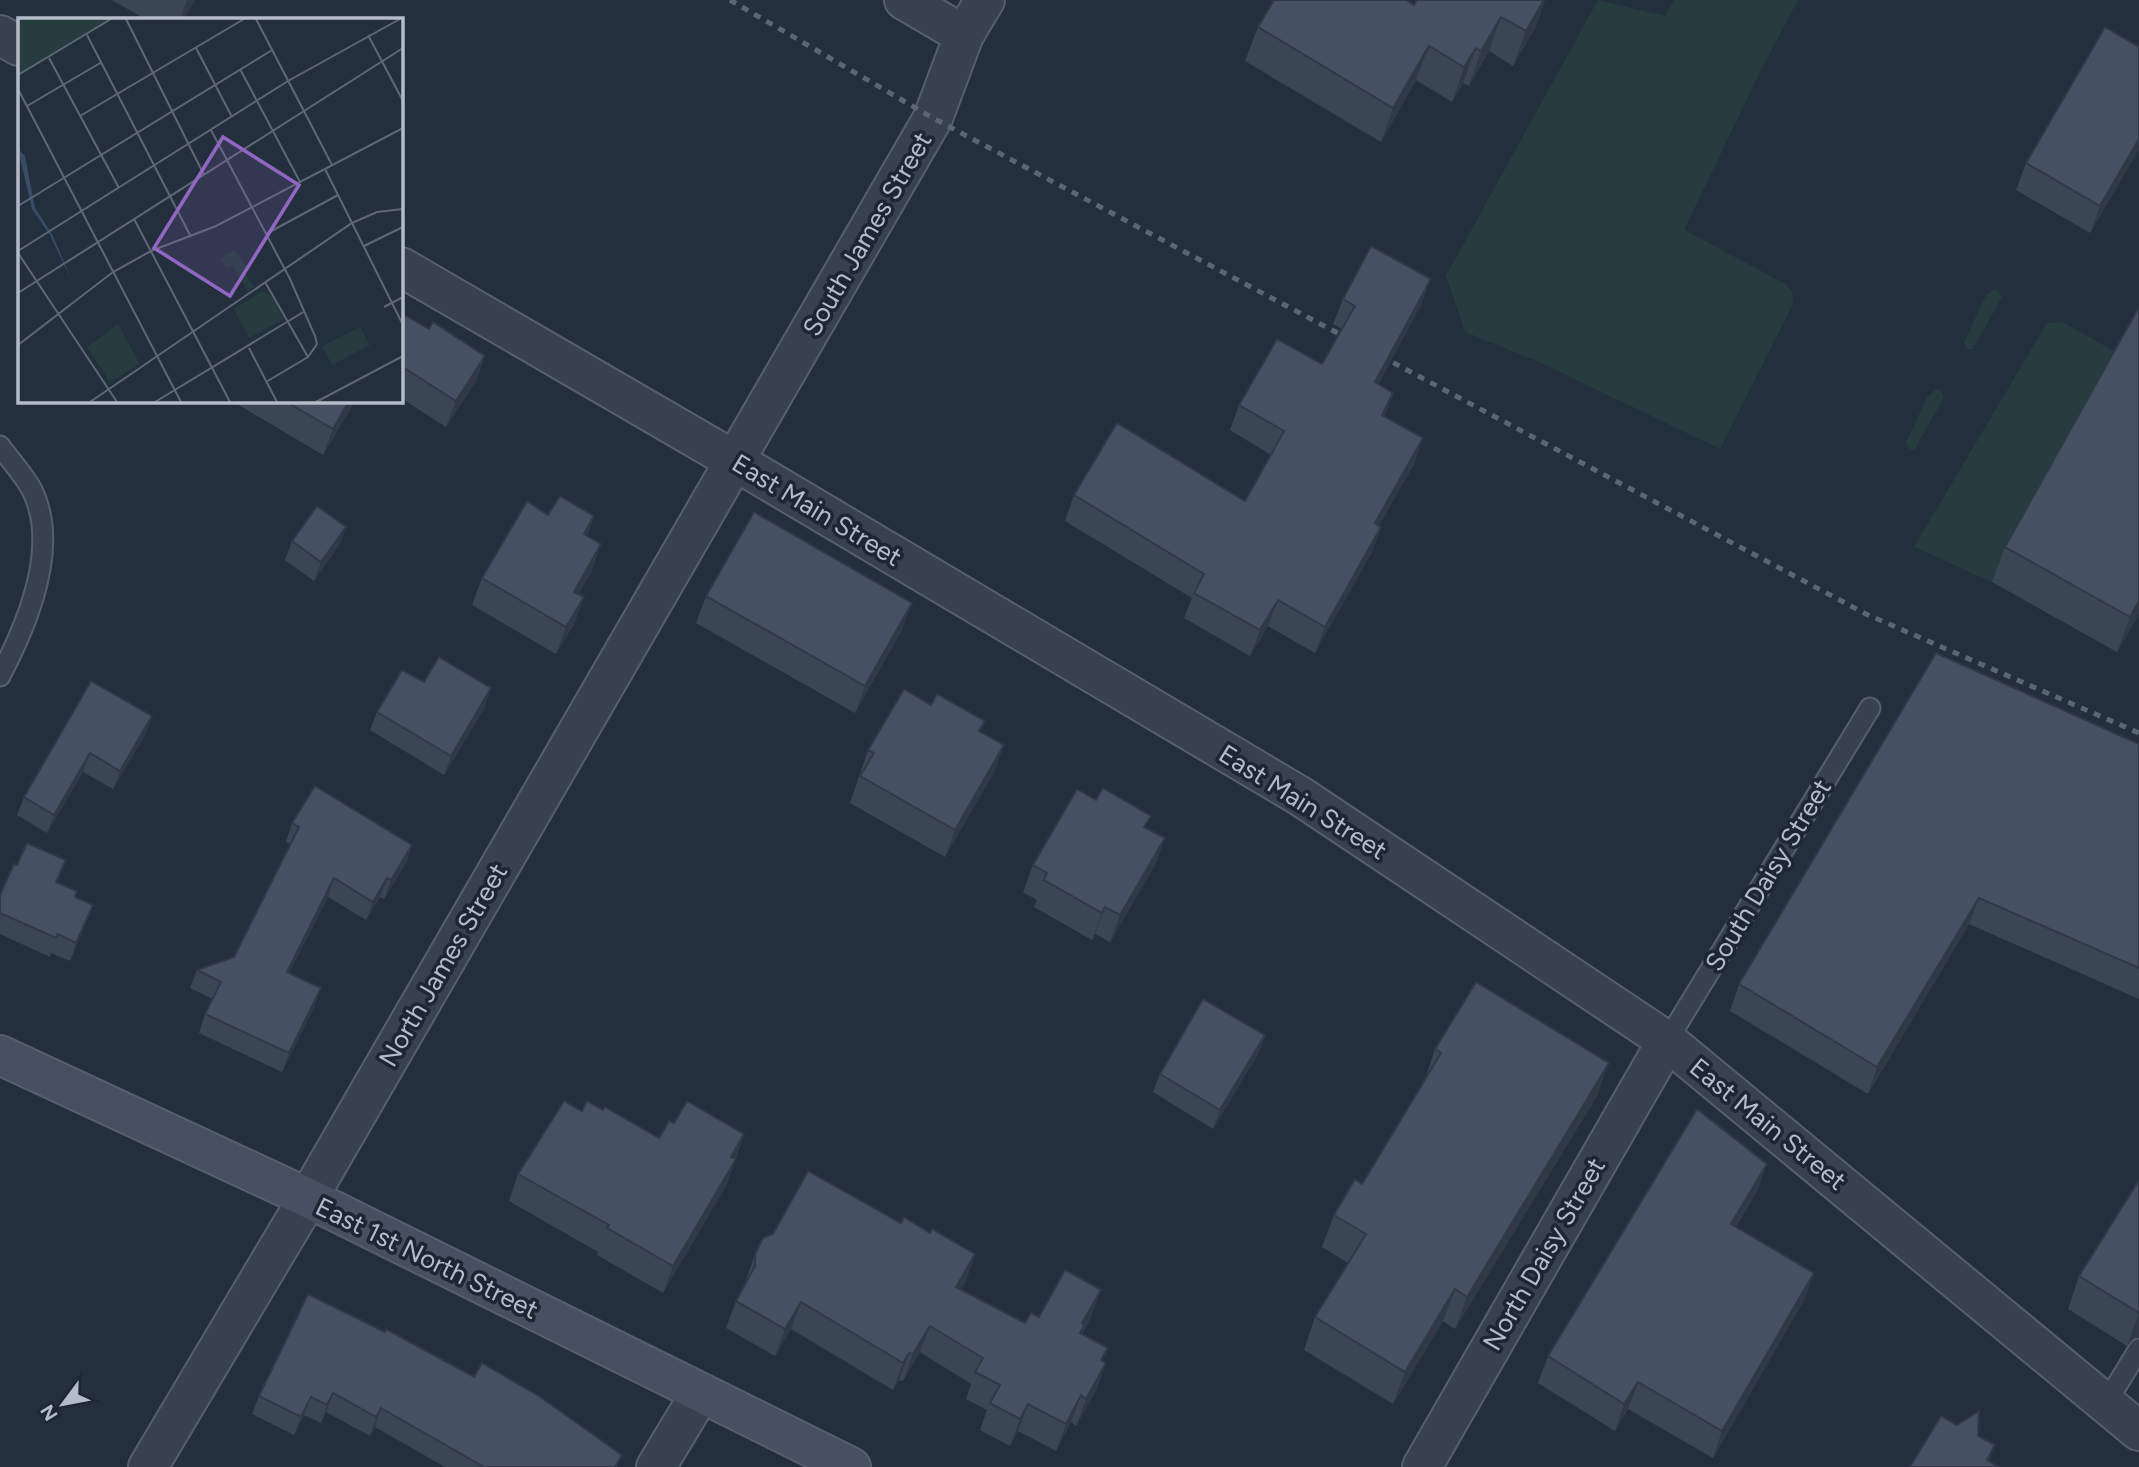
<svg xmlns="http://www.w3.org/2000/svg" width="2139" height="1467" viewBox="0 0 2139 1467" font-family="Figtree,sans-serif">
	<rect width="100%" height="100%" fill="#242f3e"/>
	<g fill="#263c3f">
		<path d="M 1598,0 L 1665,16 L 1674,0 L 1798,0 L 1759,74 L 1684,230 L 1784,283 L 1792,291 L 1793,304 L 1720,449 L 1537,361 L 1465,332 L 1446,276 Z"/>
		<path d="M 1993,290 L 1998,291 L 2002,297 L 1973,349 L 1967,349 L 1964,342 L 1986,295 Z"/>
		<path d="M 2062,322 L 2119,354 L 1992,582 L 1914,547 L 2047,323 Z"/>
		<path d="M 1936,389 L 1941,391 L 1944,397 L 1915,449 L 1910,450 L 1906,442 L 1928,396 Z"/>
	</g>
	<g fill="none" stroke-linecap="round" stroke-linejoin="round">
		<g stroke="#565f6c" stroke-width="23">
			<g id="service">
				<path d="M 0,446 C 10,460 24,475 32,490 C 60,546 27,625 0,676"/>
				<path d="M 1667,1041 L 1870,708"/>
				<path d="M 2106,1403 L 2139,1349"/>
			</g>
		</g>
		<g stroke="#565f6c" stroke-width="42">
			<g id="minor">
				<path d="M 904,0 L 964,35"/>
				<path d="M 0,35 L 19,46"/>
				<path d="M 401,267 L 735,461 L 1300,796 L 1667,1041 L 2139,1431"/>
				<path d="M 148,1467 L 308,1198 L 933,118 L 964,35 L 985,0"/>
				<path d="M 656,1467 L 700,1394"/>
				<path d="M 1422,1467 L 1667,1041"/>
			</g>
		</g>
		<g stroke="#565f6c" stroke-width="42">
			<path id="secondary" d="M 0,1055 L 308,1198 L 851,1467"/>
		</g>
		<use href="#service" stroke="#38414e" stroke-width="19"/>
		<use href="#minor" stroke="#38414e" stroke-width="38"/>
		<use href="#secondary" stroke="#465061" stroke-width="38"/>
		<path stroke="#5a6575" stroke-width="5" stroke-dasharray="7 7" stroke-linecap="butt" d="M 730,0 L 933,118 L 1866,614 L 2139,733"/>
	</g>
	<g fill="#3b4654">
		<path d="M 112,0 L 195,0 L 184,19 L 145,19 Z"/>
		<path d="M 1545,0 L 1535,28 L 1513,66 L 1489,51 L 1469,86 L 1463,83 L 1452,102 L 1416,80 L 1381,142 L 1245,61 L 1258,27 L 1414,5 Z"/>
		<path d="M 2139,47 L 2139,149 L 2090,233 L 2016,190 L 2026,163 Z"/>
		<path d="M 1343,299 L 1421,305 L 1378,384 L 1385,416 L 1414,464 L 1379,525 L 1381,527 L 1372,552 L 1315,653 L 1268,626 L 1250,656 L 1184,618 L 1192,598 L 1065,521 L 1074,495 L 1245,501 L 1271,455 L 1230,430 L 1239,405 L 1322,364 L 1342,329 L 1333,324 Z"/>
		<path d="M 2139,307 L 2139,614 L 2117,652 L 1992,582 L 2005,547 Z"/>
		<path d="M 401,313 L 429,329 L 485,356 L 476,381 L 446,427 L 401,398 Z"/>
		<path d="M 232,401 L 355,401 L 323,455 Z"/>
		<path d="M 548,515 L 594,516 L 587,536 L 592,571 L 578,594 L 584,597 L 574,624 L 556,654 L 472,605 L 482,578 Z"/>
		<path d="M 346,527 L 339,545 L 314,581 L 285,560 L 292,541 Z"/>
		<path d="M 706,596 L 902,630 L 855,713 L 696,623 Z"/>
		<path d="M 91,681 L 152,716 L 145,735 L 113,789 L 83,772 L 47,833 L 17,815 L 24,797 Z"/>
		<path d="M 424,682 L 485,707 L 444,775 L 370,730 L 377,712 Z"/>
		<path d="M 931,705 L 981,732 L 994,772 L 945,857 L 850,803 L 868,750 Z"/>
		<path d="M 2139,744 L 2139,999 L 1969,924 L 1868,1094 L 1730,1011 L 1739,984 Z"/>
		<path d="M 292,823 L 412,845 L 406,863 L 384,899 L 380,897 L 366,920 L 328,897 L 289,973 L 321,988 L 314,1007 L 282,1072 L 199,1033 L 205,1014 L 213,999 L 190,988 L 197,970 L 234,957 L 290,844 L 286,842 Z"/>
		<path d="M 1146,828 L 1165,838 L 1155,865 L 1110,942 L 1095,934 L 1092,940 L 1034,907 L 1037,900 L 1023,892 L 1033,865 Z"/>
		<path d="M 57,882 L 75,897 L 93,905 L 86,923 L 70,961 L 51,953 L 50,957 L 0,934 L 0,895 Z"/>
		<path d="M 1265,1035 L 1258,1054 L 1213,1129 L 1153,1092 L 1160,1074 Z"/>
		<path d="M 1435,1049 L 1597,1096 L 1455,1329 L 1443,1321 L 1393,1404 L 1304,1350 L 1315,1317 L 1348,1263 L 1322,1247 L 1334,1215 L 1362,1184 L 1424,1082 Z"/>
		<path d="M 603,1110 L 659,1138 L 674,1123 L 744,1134 L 726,1186 L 663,1293 L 597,1255 L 598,1252 L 509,1201 L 518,1174 L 582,1111 Z"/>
		<path d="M 1767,1164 L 1757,1191 L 1736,1227 L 1814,1273 L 1804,1300 L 1713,1458 L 1628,1409 L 1615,1431 L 1538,1383 L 1548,1356 Z"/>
		<path d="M 2139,1180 L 2139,1338 L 2134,1338 L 2127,1346 L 2068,1309 L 2079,1276 Z"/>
		<path d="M 901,1223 L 930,1233 L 975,1254 L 966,1281 L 961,1289 L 1025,1323 L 1039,1317 L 1091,1317 L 1082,1334 L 1103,1361 L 1106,1363 L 1096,1390 L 1076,1426 L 1071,1422 L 1056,1451 L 1018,1431 L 1010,1446 L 980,1430 L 987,1410 L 966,1399 L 971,1384 L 920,1352 L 903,1381 L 899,1380 L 893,1390 L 791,1329 L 775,1356 L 726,1328 L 736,1301 L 745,1284 L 755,1254 Z"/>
		<path d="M 308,1294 L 618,1467 L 445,1467 L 375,1427 L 370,1436 L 326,1412 L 321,1423 L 304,1415 L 294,1435 L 252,1414 L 259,1396 Z"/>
	</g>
	<g fill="#303945">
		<path d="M 187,0 L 195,0 L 184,19 L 180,19 Z"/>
		<path d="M 1544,0 L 1545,0 L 1535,28 L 1513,66 L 1526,31 Z"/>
		<path d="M 1501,17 L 1489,51 L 1469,86 L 1481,51 Z"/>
		<path d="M 1429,46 L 1416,80 L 1381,142 L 1393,108 Z"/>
		<path d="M 1476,48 L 1463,83 L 1452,102 L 1464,67 Z"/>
		<path d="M 2139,139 L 2139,149 L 2090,233 L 2100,206 Z"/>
		<path d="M 1431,279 L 1421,305 L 1366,408 L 1375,382 Z"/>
		<path d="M 485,356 L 476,381 L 446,427 L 456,401 Z"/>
		<path d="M 1393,393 L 1384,419 L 1382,415 Z"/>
		<path d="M 349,401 L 355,401 L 323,455 L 333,429 Z"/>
		<path d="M 1423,438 L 1414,464 L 1366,549 L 1375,523 Z"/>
		<path d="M 594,516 L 584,543 L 584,534 Z"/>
		<path d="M 346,527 L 339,545 L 314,581 L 321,562 Z"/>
		<path d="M 1381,527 L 1372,552 L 1315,653 L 1325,627 Z"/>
		<path d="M 601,544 L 592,571 L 564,619 L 574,592 Z"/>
		<path d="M 584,597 L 574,624 L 556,654 L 566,627 Z"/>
		<path d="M 1278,600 L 1268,626 L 1250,656 L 1260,630 Z"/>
		<path d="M 2139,601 L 2139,614 L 2117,652 L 2130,617 Z"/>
		<path d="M 912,603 L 902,630 L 855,713 L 865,686 Z"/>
		<path d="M 491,688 L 485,707 L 444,775 L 451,756 Z"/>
		<path d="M 152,716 L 145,735 L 113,789 L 120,771 Z"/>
		<path d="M 1004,745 L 994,772 L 945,857 L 955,830 Z"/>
		<path d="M 90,753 L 83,772 L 47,833 L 54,815 Z"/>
		<path d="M 1165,838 L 1155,865 L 1110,942 L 1120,915 Z"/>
		<path d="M 412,845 L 406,863 L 384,899 L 391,880 Z"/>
		<path d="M 334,878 L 328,897 L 280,990 L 287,972 Z"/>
		<path d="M 387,878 L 380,897 L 366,920 L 373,902 Z"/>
		<path d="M 1979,898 L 1969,924 L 1868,1094 L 1877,1067 Z"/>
		<path d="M 93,905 L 86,923 L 70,961 L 76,943 Z"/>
		<path d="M 1105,907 L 1095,934 L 1092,940 L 1102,913 Z"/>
		<path d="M 321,988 L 314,1007 L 282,1072 L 289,1053 Z"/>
		<path d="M 1265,1035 L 1258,1054 L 1213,1129 L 1220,1110 Z"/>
		<path d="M 1609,1063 L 1597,1096 L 1455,1329 L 1467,1297 Z"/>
		<path d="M 744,1134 L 734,1161 L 731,1157 Z"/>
		<path d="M 736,1159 L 726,1186 L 663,1293 L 673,1266 Z"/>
		<path d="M 1767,1164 L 1757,1191 L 1721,1251 L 1731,1224 Z"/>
		<path d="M 975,1254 L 966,1281 L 947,1314 L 956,1287 Z"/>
		<path d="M 1814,1273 L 1804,1300 L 1713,1458 L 1722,1431 Z"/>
		<path d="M 1455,1289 L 1443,1321 L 1393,1404 L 1405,1372 Z"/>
		<path d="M 1101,1290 L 1091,1317 L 1080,1336 L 1082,1323 Z"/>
		<path d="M 801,1302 L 791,1329 L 775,1356 L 785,1329 Z"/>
		<path d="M 2139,1313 L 2139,1338 L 2134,1338 L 2127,1346 Z"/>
		<path d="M 930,1326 L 920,1352 L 903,1381 L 913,1354 Z"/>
		<path d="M 909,1353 L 899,1380 L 893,1390 L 903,1363 Z"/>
		<path d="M 1106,1363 L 1096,1390 L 1076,1426 L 1086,1399 Z"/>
		<path d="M 1638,1382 L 1628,1409 L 1615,1431 L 1624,1404 Z"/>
		<path d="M 333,1393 L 326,1412 L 321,1423 L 327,1405 Z"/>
		<path d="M 1081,1395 L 1071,1422 L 1056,1451 L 1066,1424 Z"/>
		<path d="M 311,1397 L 304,1415 L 294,1435 L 301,1417 Z"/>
		<path d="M 1028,1404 L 1018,1431 L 1010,1446 L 1020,1419 Z"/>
		<path d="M 381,1408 L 375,1427 L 370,1436 L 376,1417 Z"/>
		<path d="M 1995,1445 L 1987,1467 L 1987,1460 Z"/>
	</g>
	<g fill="#455162" stroke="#303945" stroke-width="2">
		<path d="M 1274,0 L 1406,0 L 1414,5 L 1417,0 L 1544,0 L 1526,31 L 1501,17 L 1481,51 L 1476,48 L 1464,67 L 1429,46 L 1393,108 L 1258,27 Z"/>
		<path d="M 2105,27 L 2139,47 L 2139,139 L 2100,206 L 2026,163 Z"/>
		<path d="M 1371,246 L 1431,279 L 1375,382 L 1393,393 L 1382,415 L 1423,438 L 1375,523 L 1381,527 L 1325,627 L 1278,600 L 1260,630 L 1194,593 L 1204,574 L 1074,495 L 1117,423 L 1245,501 L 1284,431 L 1239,405 L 1277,339 L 1322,364 L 1355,306 L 1343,299 Z"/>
		<path d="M 2139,307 L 2139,601 L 2130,617 L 2005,547 Z"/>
		<path d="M 401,313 L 429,329 L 433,322 L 485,356 L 456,401 L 401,366 Z"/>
		<path d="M 285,401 L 349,401 L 333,429 Z"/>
		<path d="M 560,496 L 594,516 L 584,534 L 601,544 L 574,592 L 584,597 L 566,627 L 482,578 L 527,501 L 548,515 Z"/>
		<path d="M 317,506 L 346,527 L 321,562 L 292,541 Z"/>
		<path d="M 754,512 L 912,603 L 865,686 L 706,596 Z"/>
		<path d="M 1936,653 L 2139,744 L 2139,968 L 1979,898 L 1877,1067 L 1739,984 Z"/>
		<path d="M 439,657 L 491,688 L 451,756 L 377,712 L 402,670 L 424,682 Z"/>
		<path d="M 91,681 L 152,716 L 120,771 L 90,753 L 54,815 L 24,797 Z"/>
		<path d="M 904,689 L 931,705 L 937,694 L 985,721 L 979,731 L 1004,745 L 955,830 L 860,776 L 874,753 L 868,750 Z"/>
		<path d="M 315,786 L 412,845 L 391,880 L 387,878 L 373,902 L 334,878 L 287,972 L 321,988 L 289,1053 L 205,1014 L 221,982 L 197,970 L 234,957 L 299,827 L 292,823 Z"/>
		<path d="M 1103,788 L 1151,816 L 1144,827 L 1165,838 L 1120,915 L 1105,907 L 1102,913 L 1044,880 L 1047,873 L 1033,865 L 1077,789 L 1096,800 Z"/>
		<path d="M 27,843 L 66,860 L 56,882 L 77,891 L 75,897 L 93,905 L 76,943 L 58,934 L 56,938 L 0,913 L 0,895 L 14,864 L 17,865 Z"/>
		<path d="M 1476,982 L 1609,1063 L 1467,1297 L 1455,1289 L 1405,1372 L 1315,1317 L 1366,1234 L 1334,1215 L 1355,1179 L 1362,1184 L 1441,1053 L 1435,1049 Z"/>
		<path d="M 1203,999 L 1265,1035 L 1220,1110 L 1160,1074 Z"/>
		<path d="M 564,1101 L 582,1111 L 587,1101 L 603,1110 L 605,1107 L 659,1138 L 669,1121 L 674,1123 L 687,1101 L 744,1134 L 731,1157 L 736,1159 L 673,1266 L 607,1228 L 609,1225 L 518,1174 Z"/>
		<path d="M 1697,1109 L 1767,1164 L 1731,1224 L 1814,1273 L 1722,1431 L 1638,1382 L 1624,1404 L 1548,1356 Z"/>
		<path d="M 808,1171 L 901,1223 L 904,1217 L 930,1233 L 932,1229 L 975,1254 L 956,1287 L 1025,1323 L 1031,1313 L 1039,1317 L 1065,1270 L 1101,1290 L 1082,1323 L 1085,1324 L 1080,1333 L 1108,1348 L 1101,1360 L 1106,1363 L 1086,1399 L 1081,1395 L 1066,1424 L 1028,1404 L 1020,1419 L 990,1403 L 1000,1385 L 975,1372 L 983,1358 L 930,1326 L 913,1354 L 909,1353 L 903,1363 L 801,1302 L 785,1329 L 736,1301 L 755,1266 L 755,1254 L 763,1238 L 773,1234 Z"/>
		<path d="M 2139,1180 L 2139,1313 L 2079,1276 Z"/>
		<path d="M 308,1294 L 385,1332 L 386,1329 L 474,1377 L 482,1363 L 539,1396 L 622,1455 L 615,1467 L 484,1467 L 381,1408 L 376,1417 L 333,1393 L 327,1405 L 311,1397 L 301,1417 L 259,1396 Z"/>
		<path d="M 1979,1411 L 1978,1436 L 1995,1445 L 1987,1460 L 1998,1467 L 1910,1467 L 1941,1416 L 1957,1425 Z"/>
	</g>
	<g text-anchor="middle" stroke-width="7" stroke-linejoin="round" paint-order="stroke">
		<g font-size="26" fill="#b4bcc9" stroke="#1d2633">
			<text transform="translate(867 234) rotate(-60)" y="9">South James Street</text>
			<text transform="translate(817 510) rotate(31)" y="9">East Main Street</text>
			<text transform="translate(1303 802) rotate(32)" y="9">East Main Street</text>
			<text transform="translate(1768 875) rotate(-59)" y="9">South Daisy Street</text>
			<text transform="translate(443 965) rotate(-60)" y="9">North James Street</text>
			<text transform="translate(1768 1124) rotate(39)" y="9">East Main Street</text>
			<text transform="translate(1544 1254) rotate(-60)" y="9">North Daisy Street</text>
			<text transform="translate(427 1258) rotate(26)" y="9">East 1st North Street</text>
		</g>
	</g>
	<g transform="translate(18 18)">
		<rect width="385" height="385" fill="#242f3e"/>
		<path d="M 0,1 L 95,1 L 0,57 ZM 216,232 L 229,250 L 226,253 L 236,269 L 230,273 L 215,247 L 208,250 L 202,241 ZM 245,273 L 253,278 L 266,301 L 231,320 L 216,291 ZM 100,306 L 122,346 L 92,364 L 69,329 ZM 342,309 L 352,327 L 314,347 L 304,328 Z" fill="#263c3f"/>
		<path d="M 0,131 L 7,138 L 17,190 L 34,216 L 54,263 L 32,217 L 14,191 Z" fill="#394c67"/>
		<path fill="none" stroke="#5e6776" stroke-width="2" d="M 108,1 L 186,157M 238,1 L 314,147M 69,17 L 173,219M 350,17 L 385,83M 178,30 L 214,99M 31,40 L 101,170M 222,51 L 282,164M 0,57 L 93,1M 0,71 L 163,384M 9,88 L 84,44M 62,98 L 226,1M 193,112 L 272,261 L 297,318 L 299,326 L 290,339 L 248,364M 307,151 L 385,307M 0,188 L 254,32M 116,201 L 212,384M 248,216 L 320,177M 346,228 L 385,209M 0,233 L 270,63 L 382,1M 0,235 L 99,384M 247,264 L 290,339M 0,275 L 385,30M 366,289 L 385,279M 0,327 L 95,254 L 133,233 L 198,208 L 385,110M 231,330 L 259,384M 72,384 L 334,205 L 359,194 L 385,191M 137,384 L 287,293M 298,384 L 385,338"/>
		<path fill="#9266c3" fill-opacity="0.15" stroke="#9266c3" stroke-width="3.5" d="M 205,119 L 281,167 L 212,278 L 136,230 Z"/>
		<rect width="385" height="385" fill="none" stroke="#b4bcc9" stroke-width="3.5"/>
	</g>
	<g transform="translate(63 1404) rotate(238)" stroke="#1d2633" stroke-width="5" paint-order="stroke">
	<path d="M0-5L12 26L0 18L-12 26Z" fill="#b4bcc9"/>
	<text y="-10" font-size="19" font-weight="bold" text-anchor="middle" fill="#b4bcc9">N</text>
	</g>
</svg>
